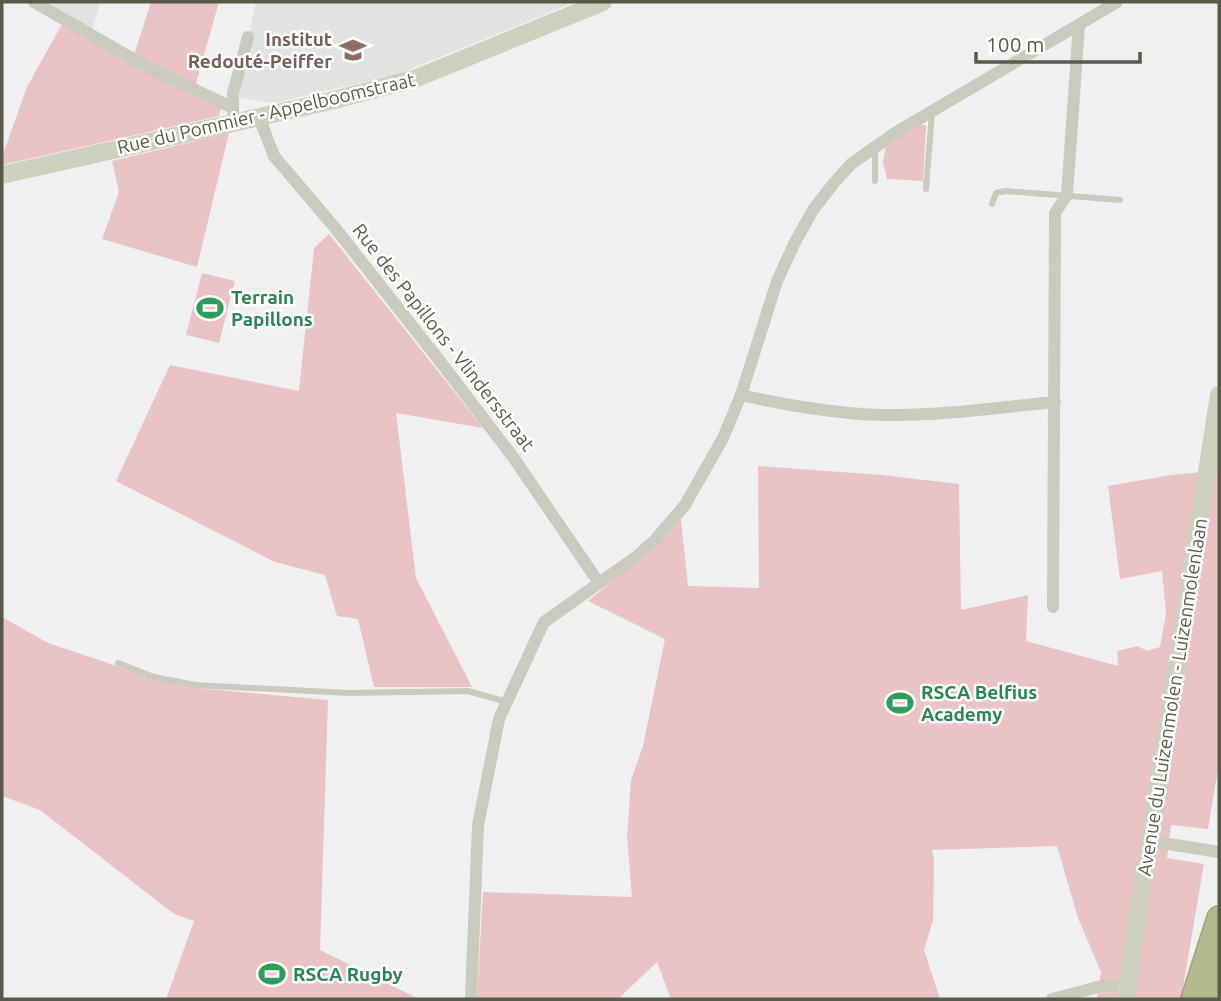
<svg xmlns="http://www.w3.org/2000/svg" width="1221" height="1001" viewBox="0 0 1221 1001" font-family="Ubuntu,sans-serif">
	<rect width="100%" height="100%" fill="#f0f0f2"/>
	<g fill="#e1e2e2">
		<path d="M 43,2 L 100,2 L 92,31 Z"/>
		<path d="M 256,2 L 575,2 L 398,74 L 274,103 L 235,97 Z"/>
	</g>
	<g fill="#eac3c5">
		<path d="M 151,2 L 219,2 L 195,87 L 134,55 Z"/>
		<path d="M 62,24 L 221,108 L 219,116 L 2,165 L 2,157 L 27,87 Z"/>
		<path d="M 920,125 L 926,125 L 923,181 L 887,179 L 883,163 L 886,145 Z"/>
		<path d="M 229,133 L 197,267 L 102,239 L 119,192 L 112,161 Z"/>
		<path d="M 329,234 L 483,428 L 396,413 L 416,578 L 472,687 L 374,687 L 358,619 L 337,616 L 325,575 L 275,562 L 116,481 L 170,365 L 299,391 L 314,248 Z"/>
		<path d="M 202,273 L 235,281 L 219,343 L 186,335 Z"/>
		<path d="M 1219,426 L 1219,763 L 1208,829 L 1171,825 L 1167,858 L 1204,864 L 1181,999 L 1097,999 L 1101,972 L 1078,918 L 1057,846 L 932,850 L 934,860 L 933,920 L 924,950 L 940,999 L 671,999 L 657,962 L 618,999 L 477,999 L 483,892 L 632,897 L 627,837 L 631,780 L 643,746 L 665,639 L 588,601 L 649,551 L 676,522 L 681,520 L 688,586 L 759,588 L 758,466 L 882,475 L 959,484 L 961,610 L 1028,595 L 1026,641 L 1118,666 L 1117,651 L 1138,646 L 1147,651 L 1160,647 L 1166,613 L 1162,571 L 1120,579 L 1108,486 L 1171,475 L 1213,471 Z"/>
		<path d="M 2,617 L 48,643 L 126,669 L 197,688 L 328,700 L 320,950 L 419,999 L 166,999 L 194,921 L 174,914 L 40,810 L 2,796 Z"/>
	</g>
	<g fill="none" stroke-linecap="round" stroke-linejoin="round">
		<g stroke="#a0a478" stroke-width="26">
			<g id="highway">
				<path d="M 1193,999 L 1219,918"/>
				<path d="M 1214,999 L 1219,962"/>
			</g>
		</g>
		<g stroke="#cacabd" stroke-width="6">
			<path d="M 875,181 L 875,149"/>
			<path d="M 926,189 L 932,113"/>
			<path d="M 992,204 L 996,193 L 1005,191 L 1120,200"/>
			<path d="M 118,663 L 154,677 L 195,685 L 348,693 L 468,691 L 507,702"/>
		</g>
		<g stroke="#cacabd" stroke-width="12">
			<path d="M 34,2 L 147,67 L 231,107"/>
			<path d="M 233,115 L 233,93 L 248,37"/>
			<path d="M 259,117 L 274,156 L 336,229 L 439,360 L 513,457 L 599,583"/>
			<path d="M 741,395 C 790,406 844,415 895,415 C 948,415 1002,407 1055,402"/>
			<path d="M 1053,607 L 1055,213 L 1067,195 L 1079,25"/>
			<path d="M 1150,841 L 1219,852"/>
			<path d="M 471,999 L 478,825 L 499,719 L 544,622 L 636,557 L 655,540 L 685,505 L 723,438 L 741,395 L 777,281 L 795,242 L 813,210 L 833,184 L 851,164 L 895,133 L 1117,2"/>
			<path d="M 1052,999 L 1105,985 L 1127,986"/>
		</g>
		<g stroke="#cfd1bf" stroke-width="18">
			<path d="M 2,175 L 330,101 L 417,78 L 603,2"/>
			<path d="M 1125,999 L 1219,395"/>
		</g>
		<use href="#highway" stroke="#b4b88d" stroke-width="23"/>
	</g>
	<defs>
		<g id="school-bare" transform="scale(2.1)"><path d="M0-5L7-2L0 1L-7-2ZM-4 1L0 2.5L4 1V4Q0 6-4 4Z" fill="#8d6e63" stroke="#fff" stroke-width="2.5" paint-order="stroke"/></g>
		<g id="stadium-bare" transform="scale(2.1)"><path d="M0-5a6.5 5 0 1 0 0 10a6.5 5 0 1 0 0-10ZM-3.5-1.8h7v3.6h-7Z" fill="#2e9e5b" stroke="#fff" stroke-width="2.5" paint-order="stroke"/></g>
	</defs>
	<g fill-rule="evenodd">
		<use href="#school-bare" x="353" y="50"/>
		<use href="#stadium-bare" x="210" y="308"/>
		<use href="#stadium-bare" x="900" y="703"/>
		<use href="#stadium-bare" x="272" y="974"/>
	</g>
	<g text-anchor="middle" stroke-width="5" stroke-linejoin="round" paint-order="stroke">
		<g font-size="19" font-weight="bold" fill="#785e54" stroke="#fff" text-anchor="end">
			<text x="332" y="46">Institut<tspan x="332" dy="22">Redouté-Peiffer</tspan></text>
		</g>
		<g font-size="19" fill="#5a5a4a" stroke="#fff">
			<text transform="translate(266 113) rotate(-13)" y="7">Rue du Pommier - Appelboomstraat</text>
			<text transform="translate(444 337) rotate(52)" y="7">Rue des Papillons - Vlindersstraat</text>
			<text transform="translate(1172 697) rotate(-81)" y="7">Avenue du Luizenmolen - Luizenmolenlaan</text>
		</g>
		<g font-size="19" font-weight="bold" fill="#27864d" stroke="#fff" text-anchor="start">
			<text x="231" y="304">Terrain<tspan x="231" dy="22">Papillons</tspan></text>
			<text x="921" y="699">RSCA Belfius<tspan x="921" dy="22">Academy</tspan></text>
			<text x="293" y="981">RSCA Rugby</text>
		</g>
	</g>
	<rect width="1221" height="1001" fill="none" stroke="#5a5a4a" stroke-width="7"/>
	<path d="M976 52v10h164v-10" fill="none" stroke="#5a5a4a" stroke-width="3.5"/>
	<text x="986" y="52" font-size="21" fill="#5a5a4a" stroke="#ffffff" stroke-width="5" paint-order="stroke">100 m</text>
</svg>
